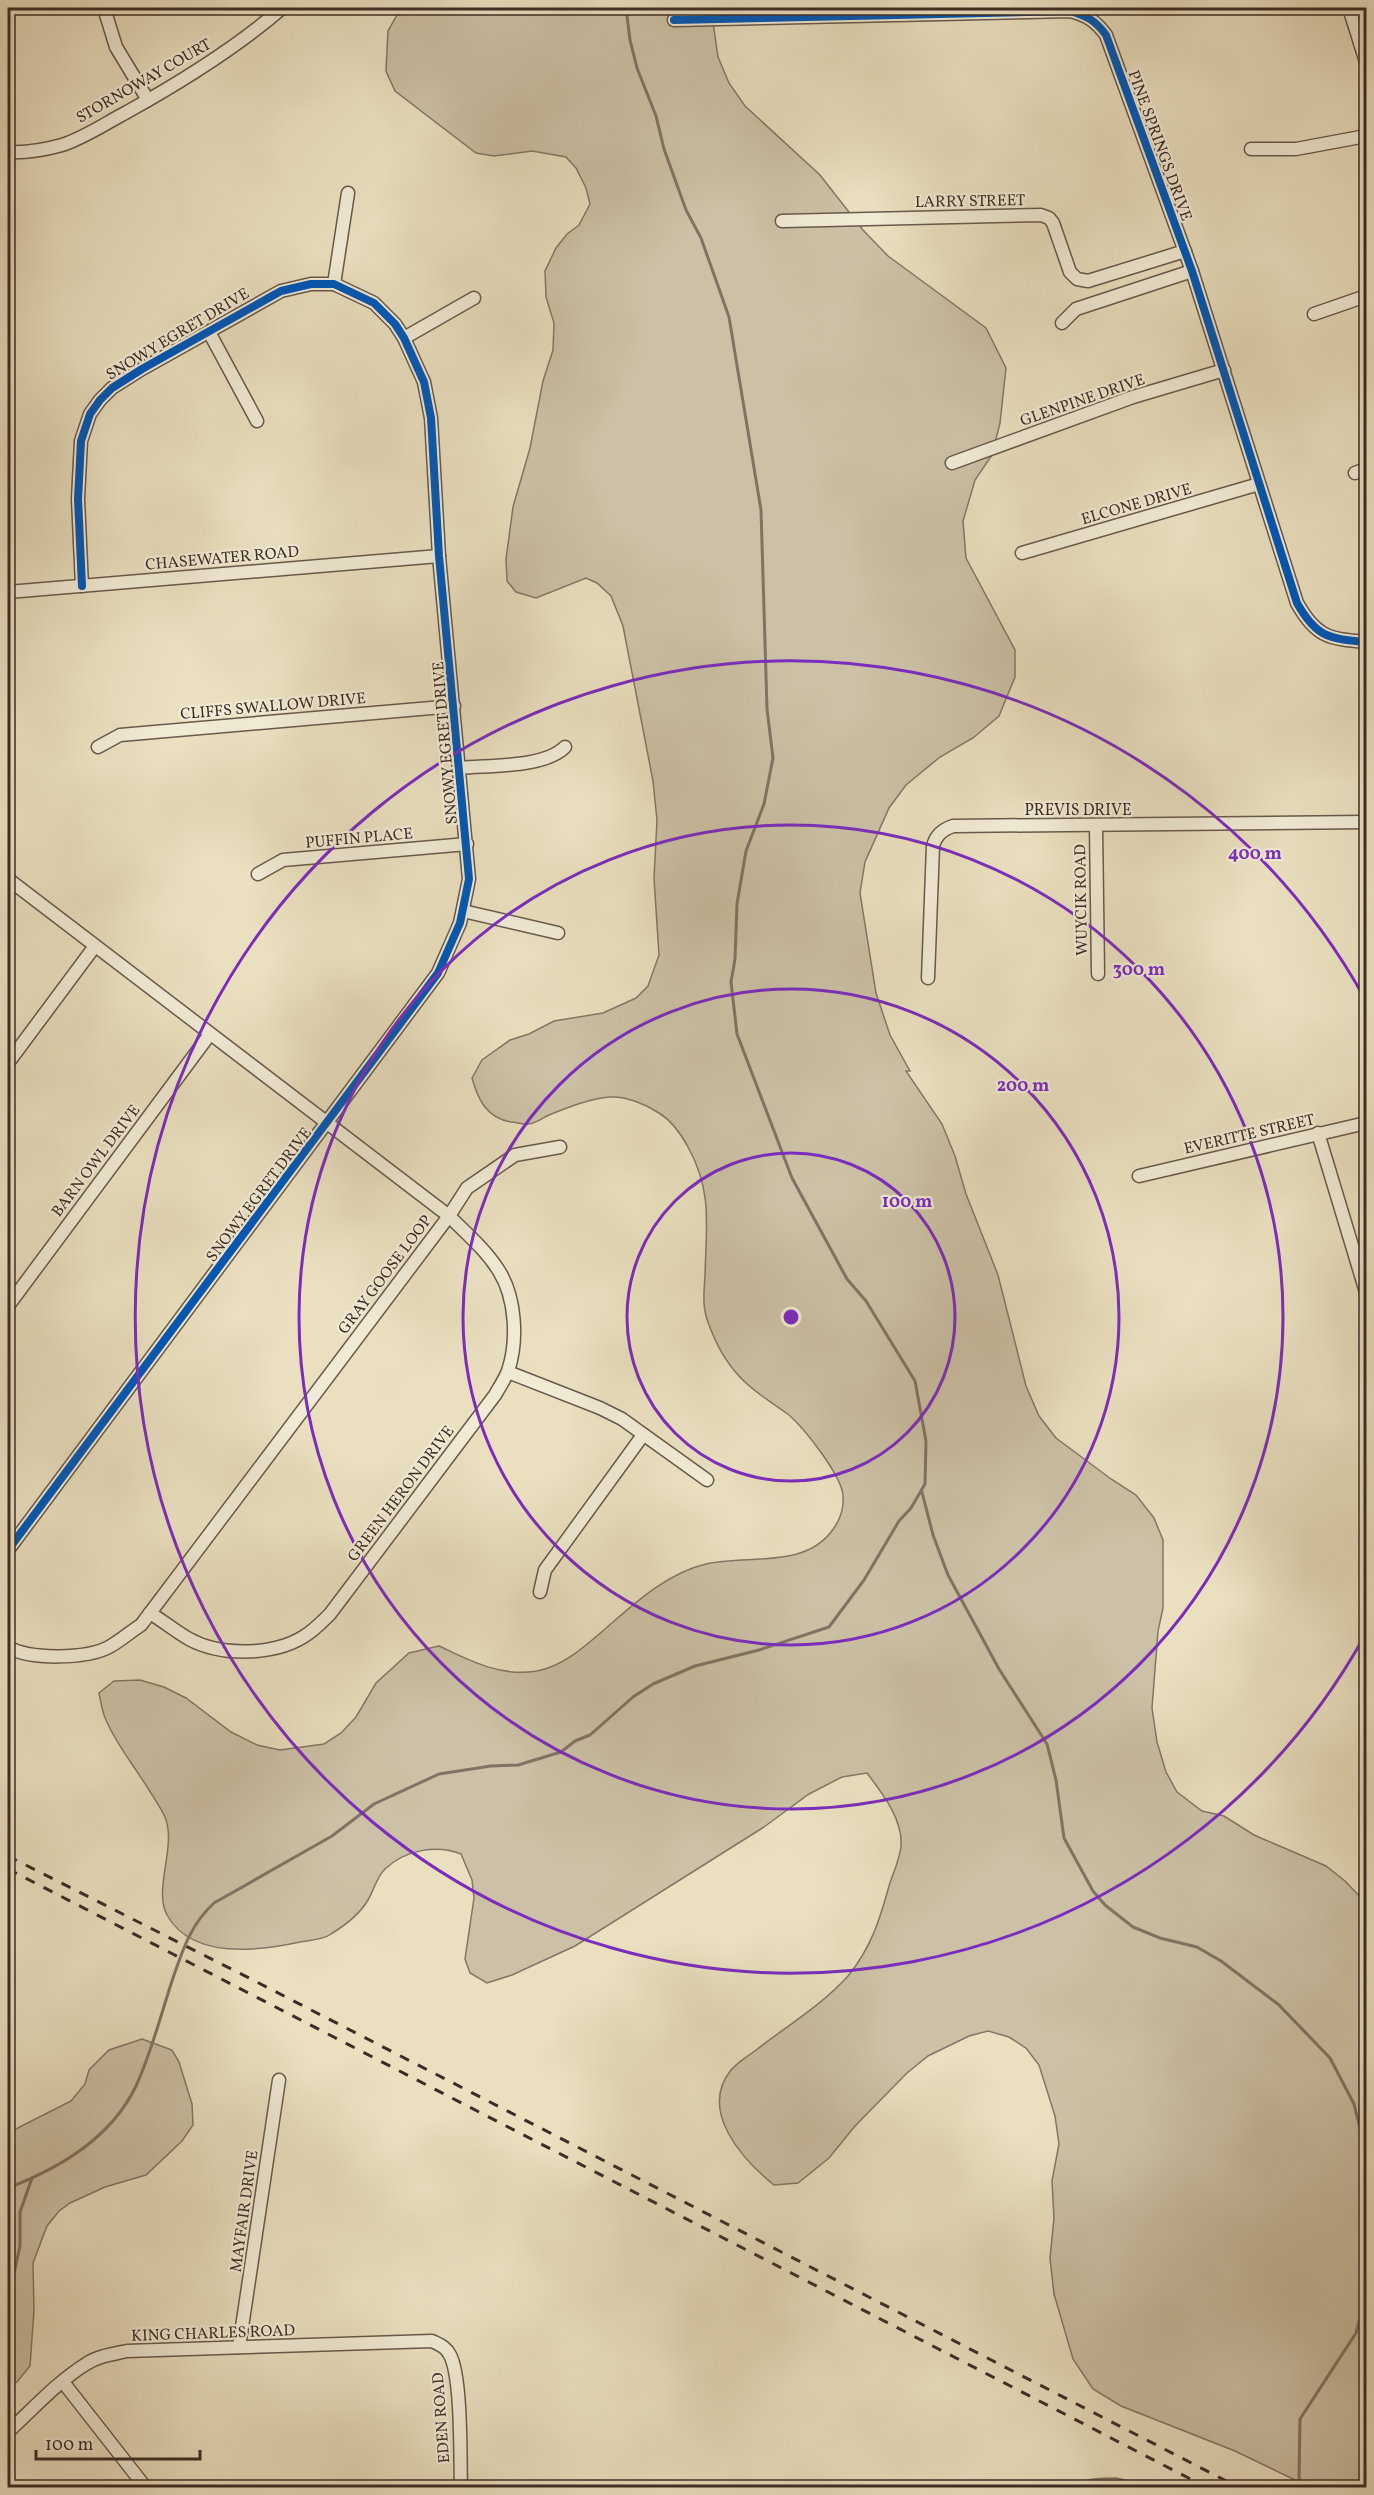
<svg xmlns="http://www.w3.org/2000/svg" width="1374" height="2495" viewBox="0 0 1374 2495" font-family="Vollkorn,serif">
	<rect width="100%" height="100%" fill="#eae0c0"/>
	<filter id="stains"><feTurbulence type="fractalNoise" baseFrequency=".00333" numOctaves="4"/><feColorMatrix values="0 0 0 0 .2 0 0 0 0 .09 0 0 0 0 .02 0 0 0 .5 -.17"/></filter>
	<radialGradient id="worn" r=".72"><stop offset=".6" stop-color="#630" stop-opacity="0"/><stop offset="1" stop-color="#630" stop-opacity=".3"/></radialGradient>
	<g fill="#ccc1a6" stroke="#847666" stroke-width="1.5">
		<path d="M 401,8 L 711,8 L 718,57 L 729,83 L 745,106 L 820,175 L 863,230 L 888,256 L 986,328 L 1006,368 L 1000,423 L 992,455 L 975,480 L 963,521 L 966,558 L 1015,650 L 1015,677 L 999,716 L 973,738 L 940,757 L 906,785 L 889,808 L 865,862 L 860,893 L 876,993 L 890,1035 L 910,1071 L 906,1071 L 942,1124 L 955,1156 L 966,1194 L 998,1275 L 1026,1386 L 1039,1416 L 1056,1438 L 1111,1479 L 1136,1495 L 1154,1518 L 1163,1540 L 1163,1608 L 1158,1631 L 1152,1708 L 1157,1742 L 1166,1772 L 1177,1792 L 1202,1811 L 1224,1816 L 1254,1835 L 1326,1866 L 1345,1881 L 1366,1903 L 1366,2487 L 1341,2487 L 1299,2482 L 1235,2451 L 1121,2406 L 1093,2389 L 1073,2359 L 1054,2294 L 1050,2258 L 1054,2218 L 1052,2181 L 1059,2144 L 1055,2116 L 1039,2065 L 1026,2048 L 1009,2037 L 988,2031 L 969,2036 L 928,2056 L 907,2073 L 855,2126 L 829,2158 L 798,2183 L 774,2185 C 743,2160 698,2111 731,2070 C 738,2062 748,2056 756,2050 C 787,2026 822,2005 848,1976 C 871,1948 880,1919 889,1886 C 893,1873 900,1859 901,1846 C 903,1819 882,1793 867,1773 L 842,1777 L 809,1794 L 764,1827 L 575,1946 L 512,1975 L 487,1983 L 470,1973 L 465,1959 L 474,1898 L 472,1880 L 461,1854 C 437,1844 405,1850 385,1869 C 376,1878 374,1890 368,1900 C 360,1914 344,1926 331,1934 C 323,1940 310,1940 300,1942 C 259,1951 192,1960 167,1915 C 153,1890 177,1846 165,1817 C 161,1808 154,1798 149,1790 C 135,1767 116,1744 106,1720 C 102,1712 101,1702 99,1693 L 114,1681 L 140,1680 L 164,1687 L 186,1698 L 231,1732 L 257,1745 L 280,1750 L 324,1744 L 341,1733 L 356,1717 L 376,1683 L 409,1653 L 439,1646 C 471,1661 500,1677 537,1671 C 564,1666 585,1646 605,1629 C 634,1604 667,1573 706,1564 C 748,1554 806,1570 834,1528 C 841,1518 844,1507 843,1495 C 841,1475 805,1429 789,1415 C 772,1402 753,1392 739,1376 C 724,1360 715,1342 708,1322 C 702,1307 704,1292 705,1276 C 706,1227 713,1192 688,1147 C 681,1134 672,1121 659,1113 C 645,1104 626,1096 610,1097 C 588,1099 569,1107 549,1115 C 543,1118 535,1124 528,1124 C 523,1125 516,1122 511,1122 C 487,1118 478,1100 472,1078 L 482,1060 L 510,1040 L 529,1034 L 554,1021 L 603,1013 L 636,998 L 648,986 L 659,955 L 654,878 L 657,820 L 653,781 L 623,626 L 611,596 L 597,583 L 586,578 L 536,598 L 516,592 L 507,581 L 506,559 L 513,507 L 530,448 L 543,381 L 553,350 L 554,323 L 546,297 L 545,271 L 556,248 L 567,234 L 579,225 L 590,204 L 586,188 L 576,168 L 566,157 L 532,151 L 494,156 L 476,153 L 395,91 L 386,71 L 388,31 Z"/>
		<path d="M 142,2039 L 172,2050 L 179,2062 L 192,2104 L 193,2125 L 182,2141 L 146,2175 L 105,2187 L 70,2203 L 59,2211 L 47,2226 L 33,2263 L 34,2310 L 30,2366 L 17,2382 L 8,2386 L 8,2133 L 71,2101 L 85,2084 L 89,2070 L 109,2050 Z"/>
		<path d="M 1116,2478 L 1134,2482 L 1144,2487 L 1070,2487 C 1083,2478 1101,2478 1116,2478 Z"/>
	</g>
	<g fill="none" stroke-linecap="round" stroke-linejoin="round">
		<g stroke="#817363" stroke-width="3">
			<path d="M 922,1492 L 933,1535 L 948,1575 L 999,1669 L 1047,1744 L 1056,1780 L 1064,1838 L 1093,1891 L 1105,1905 L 1133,1927 L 1160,1938 L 1197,1947 L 1221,1961 L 1279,2005 L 1330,2058 L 1354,2104 L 1366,2153"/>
			<path d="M 8,2188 C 60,2168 111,2138 136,2086 C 152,2051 161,2014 173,1978 C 183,1949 191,1924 214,1903 L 332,1836 L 374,1804 L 439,1774 L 491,1766 L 518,1765 L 561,1752 L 575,1741 L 590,1735 L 633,1697 L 653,1684 L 695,1666 L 759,1650 L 829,1627 L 864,1580 L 899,1521 L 911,1508 L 925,1484 L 926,1441 L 915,1381 L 866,1301 L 847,1279 L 792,1178 L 737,1034 L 731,982 L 735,959 L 737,904 L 746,851 L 764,804 L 773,758 L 767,709 L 761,510 L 729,317 L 701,238 L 686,210 L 664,149 L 656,116 L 637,68 L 630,40 L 626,8"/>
			<path d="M 8,2301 L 20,2246 L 20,2212 L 32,2178"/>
			<path d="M 1299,2482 L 1300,2419 L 1356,2333 L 1366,2295"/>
		</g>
		<g stroke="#68594c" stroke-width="15">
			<g id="street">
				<path d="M 104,8 L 116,47 L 148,100"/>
				<path d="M 1349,8 L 1366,62"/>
				<path d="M 674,20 L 1070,11 C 1086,15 1096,21 1106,35 L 1192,271 L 1297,603 C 1316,637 1329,639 1366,642"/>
				<path d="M 1251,149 L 1296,149 L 1366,136"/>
				<path d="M 8,152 C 26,153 44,150 62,145 C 84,138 106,123 127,112 C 181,82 235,49 282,8"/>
				<path d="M 782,221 L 1041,215 L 1049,218 L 1053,223 L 1070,272 L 1077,279 L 1088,281 L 1185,251"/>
				<path d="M 334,284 L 348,193"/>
				<path d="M 1314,314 L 1366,296"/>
				<path d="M 1062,323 L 1076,309 L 1192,271"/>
				<path d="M 209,332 L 257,421"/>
				<path d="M 404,338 L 474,298"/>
				<path d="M 952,463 L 1133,397 L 1224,370"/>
				<path d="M 1355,473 L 1366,469"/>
				<path d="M 1022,553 L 1259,484"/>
				<path d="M 8,592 L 439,556"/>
				<path d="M 98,747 L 120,735 L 454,706"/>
				<path d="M 460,768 C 490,765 544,768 565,747"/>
				<path d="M 1096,826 L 1098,974"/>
				<path d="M 258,874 L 283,860 L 467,844"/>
				<path d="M 8,879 L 449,1216 L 141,1625 C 130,1632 120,1641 109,1647 C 86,1659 30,1660 8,1647"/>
				<path d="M 463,911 L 558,933"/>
				<path d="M 928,978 L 933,846 C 936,835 942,830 953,826 L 1366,822"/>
				<path d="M 8,1063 L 95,946"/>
				<path d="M 1318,1133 L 1366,1292"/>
				<path d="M 1139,1176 L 1366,1123"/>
				<path d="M 8,1306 L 210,1034"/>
				<path d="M 508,1372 L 600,1408 L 622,1419 L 707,1480"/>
				<path d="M 8,1550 L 438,973 L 460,923 L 469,879 L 439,556 L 431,418 L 424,382 L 404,338 L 395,324 L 374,303 L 334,284 L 311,284 L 281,291 L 142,369 L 112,388 L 100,400 L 90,414 L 81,441 L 78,499 L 82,586"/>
				<path d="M 540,1592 L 545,1570 L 643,1435"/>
				<path d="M 150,1613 C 163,1621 175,1631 189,1639 C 222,1657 278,1656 309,1633 C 316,1628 323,1621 330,1614 L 495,1395 C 499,1388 505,1379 508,1371 C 518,1341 516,1298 499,1271 C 486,1250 466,1233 449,1216 L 467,1188 L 515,1155 L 560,1147"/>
				<path d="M 239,2347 L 279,2080"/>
				<path d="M 63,2382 L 146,2488"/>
				<path d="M 8,2432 C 32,2410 57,2382 86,2364 C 98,2356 113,2354 127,2351 L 432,2341 C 440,2345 446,2347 450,2355 C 462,2378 460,2458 461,2488"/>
			</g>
		</g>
		<use href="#street" stroke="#f1ebd6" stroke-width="12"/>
		<g stroke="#3c2c26" stroke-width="3" stroke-dasharray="10 10" stroke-linecap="butt">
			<path d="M 8,1856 L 249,1978 L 1240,2488"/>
			<path d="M 8,1869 L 1208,2488"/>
		</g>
		<g stroke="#f1ebd6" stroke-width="11">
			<g id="cycleway">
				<path d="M 674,20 L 1070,11 C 1086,15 1096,21 1106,35 L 1192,271 L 1297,603 C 1316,637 1329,639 1366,642"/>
				<path d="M 8,1550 L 438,973 L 460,923 L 469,879 L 439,556 L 431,418 L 424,382 L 404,338 L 395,324 L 374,303 L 334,284 L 311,284 L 281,291 L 142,369 L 112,388 L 100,400 L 90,414 L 81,441 L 78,499 L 82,586"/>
			</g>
		</g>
		<use href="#cycleway" stroke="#0057b8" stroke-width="8"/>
	</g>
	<g fill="none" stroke="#7b2cbf" stroke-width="3">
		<circle cx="791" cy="1317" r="164"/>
		<circle cx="791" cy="1317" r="328"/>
		<circle cx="791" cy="1317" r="492"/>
		<path d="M1365 1635A656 656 0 1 1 1365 999"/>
	</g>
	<g text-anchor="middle" stroke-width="4.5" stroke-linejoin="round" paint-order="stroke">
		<g font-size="16" fill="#3c2c26" stroke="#f1ebd6">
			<text transform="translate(143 80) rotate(-30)" y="6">STORNOWAY COURT</text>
			<text transform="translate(1161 145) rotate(70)" y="6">PINE SPRINGS DRIVE</text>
			<text transform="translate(970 200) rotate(-1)" y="6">LARRY STREET</text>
			<text transform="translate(177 333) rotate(-31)" y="6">SNOWY EGRET DRIVE</text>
			<text transform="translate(1082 399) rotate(-19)" y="6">GLENPINE DRIVE</text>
			<text transform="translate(1136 503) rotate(-16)" y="6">ELCONE DRIVE</text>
			<text transform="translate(222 557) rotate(-5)" y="6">CHASEWATER ROAD</text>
			<text transform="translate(273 705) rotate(-5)" y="6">CLIFFS SWALLOW DRIVE</text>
			<text transform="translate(444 743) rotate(-95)" y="6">SNOWY EGRET DRIVE</text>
			<text x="1078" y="815">PREVIS DRIVE</text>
			<text transform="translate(359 837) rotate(-5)" y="6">PUFFIN PLACE</text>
			<text transform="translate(1080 900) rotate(-91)" y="6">WUYCIK ROAD</text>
			<text transform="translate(1249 1133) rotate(-13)" y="6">EVERITTE STREET</text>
			<text transform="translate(95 1160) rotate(-53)" y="6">BARN OWL DRIVE</text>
			<text transform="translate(258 1194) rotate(-53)" y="6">SNOWY EGRET DRIVE</text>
			<text transform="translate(384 1274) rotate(-53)" y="6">GRAY GOOSE LOOP</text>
			<text transform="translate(400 1493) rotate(-53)" y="6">GREEN HERON DRIVE</text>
			<text transform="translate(243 2211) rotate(-82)" y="6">MAYFAIR DRIVE</text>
			<text transform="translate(213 2332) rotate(-2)" y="6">KING CHARLES ROAD</text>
			<text transform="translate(440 2418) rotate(-94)" y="6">EDEN ROAD</text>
		</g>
	</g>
	<circle cx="791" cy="1317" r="9" fill="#7b2cbf" stroke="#f1ebd6" stroke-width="3"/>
	<g font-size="18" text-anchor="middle" font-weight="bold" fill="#7b2cbf" stroke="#f1ebd6" stroke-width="4.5" stroke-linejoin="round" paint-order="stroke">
		<text x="1255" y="859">400 m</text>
		<text x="1139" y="975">300 m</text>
		<text x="1023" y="1091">200 m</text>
		<text x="907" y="1207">100 m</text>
	</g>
	<rect width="1374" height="2495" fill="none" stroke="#eae0c0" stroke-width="30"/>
	<rect x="9" y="9" width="1356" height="2477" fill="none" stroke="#3c2c26" stroke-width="3"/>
	<rect x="15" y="15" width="1344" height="2465" fill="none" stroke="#3c2c26" stroke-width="1.5"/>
	<path d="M36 2450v9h164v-9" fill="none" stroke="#3c2c26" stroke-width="3"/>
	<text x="45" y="2450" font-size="18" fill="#3c2c26" stroke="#f1ebd6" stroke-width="4.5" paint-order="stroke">100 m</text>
	<rect width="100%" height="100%" filter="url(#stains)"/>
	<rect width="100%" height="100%" fill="url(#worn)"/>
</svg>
